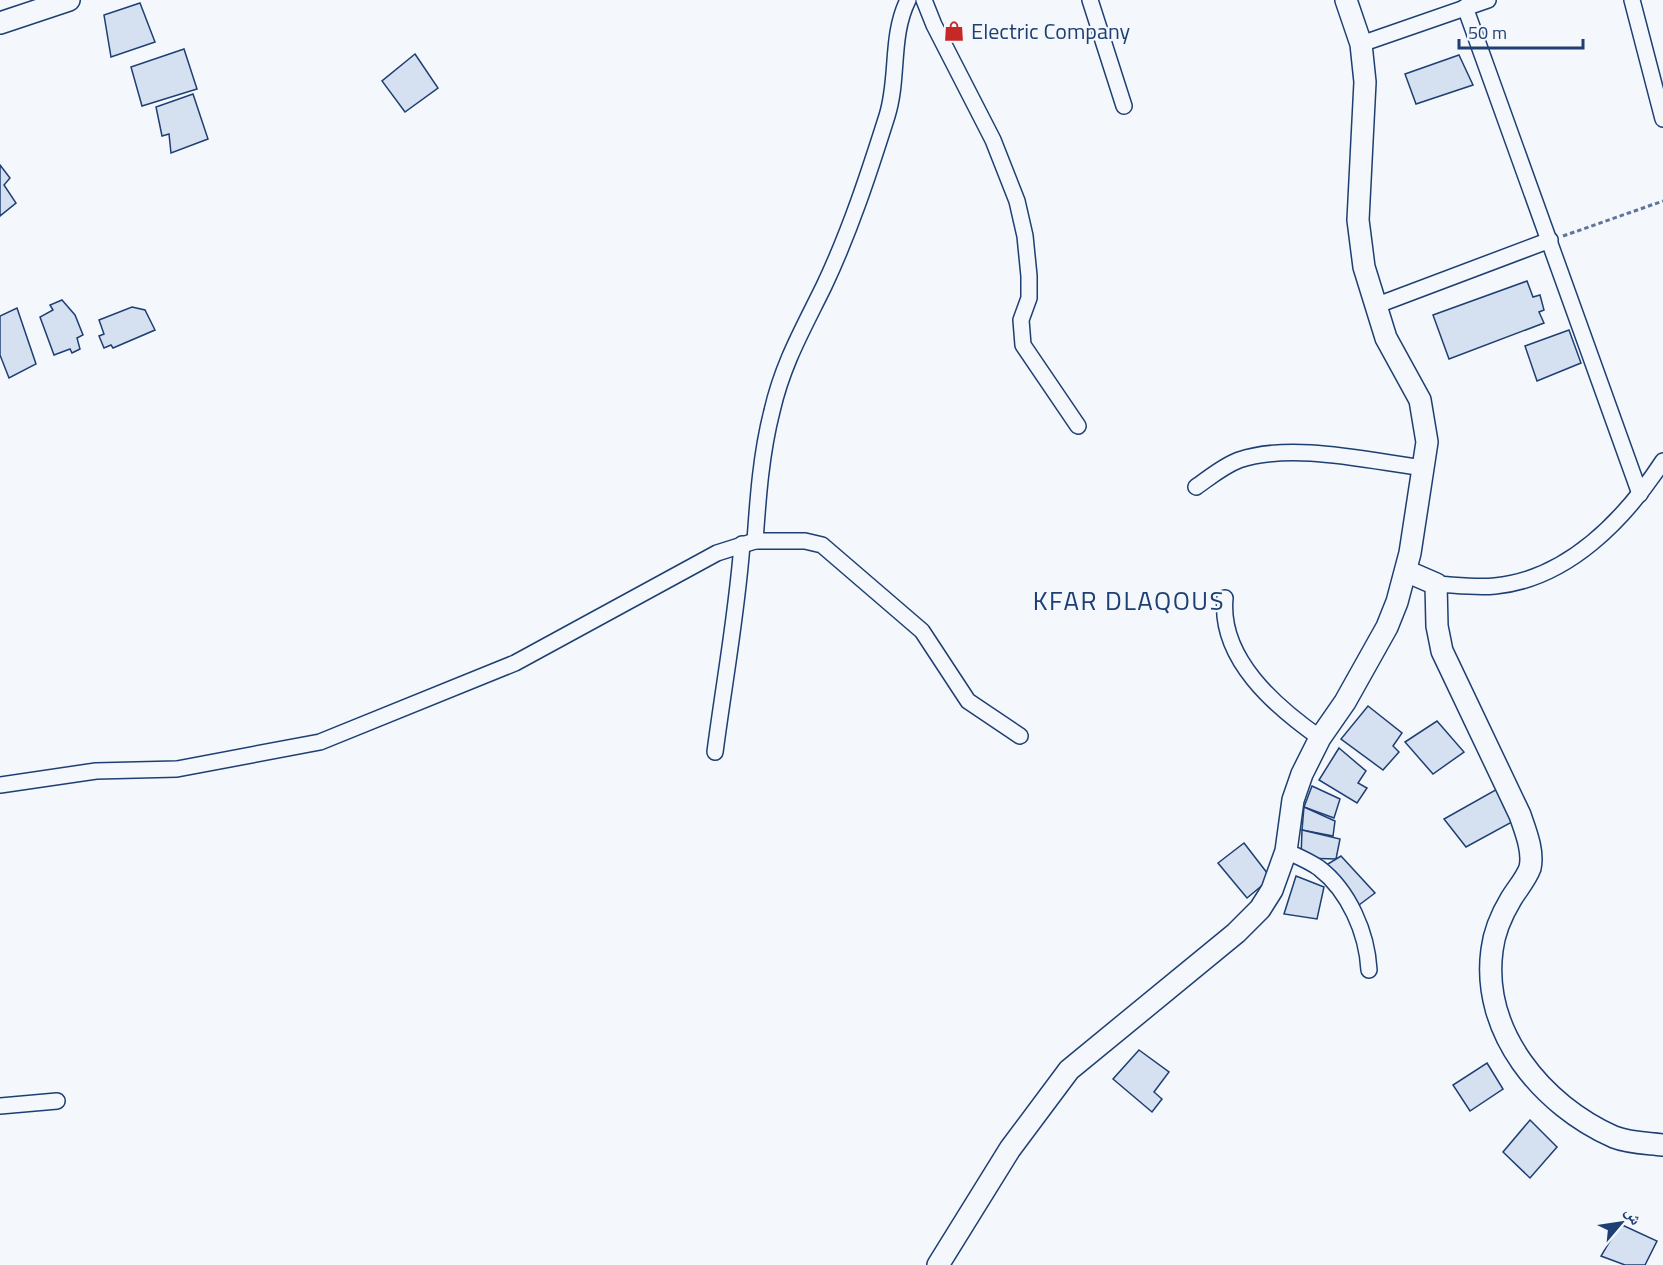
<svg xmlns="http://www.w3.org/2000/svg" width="1663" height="1265" viewBox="0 0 1663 1265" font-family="'Titillium Web','Noto Naskh Arabic',sans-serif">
	<rect width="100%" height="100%" fill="#f4f7fb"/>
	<g fill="#d5e0f0" stroke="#1d3f73" stroke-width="1.5">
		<path d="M 140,3 L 155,42 L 111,57 L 104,15 Z"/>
		<path d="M 184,49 L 197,89 L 142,106 L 131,67 Z"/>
		<path d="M 415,54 L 438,88 L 405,112 L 382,81 Z"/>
		<path d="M 1459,55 L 1473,85 L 1416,104 L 1405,74 Z"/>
		<path d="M 193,94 L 208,139 L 171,153 L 169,134 L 162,136 L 156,107 Z"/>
		<path d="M 0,165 L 10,178 L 4,185 L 16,203 L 0,216 Z"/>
		<path d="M 1527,281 L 1533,297 L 1540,295 L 1544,310 L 1539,312 L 1544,323 L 1449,359 L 1433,315 Z"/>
		<path d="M 62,300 L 75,315 L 83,335 L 77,338 L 80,349 L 72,353 L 70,349 L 54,355 L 40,317 L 53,310 L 50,305 Z"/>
		<path d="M 132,307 L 145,310 L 155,330 L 113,348 L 111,345 L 104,348 L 99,336 L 104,334 L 99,320 Z"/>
		<path d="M 17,308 L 36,364 L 9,378 L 0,355 L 0,316 Z"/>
		<path d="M 1569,330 L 1581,363 L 1537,381 L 1525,346 Z"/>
		<path d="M 1368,706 L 1402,733 L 1393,746 L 1399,752 L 1383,770 L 1341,739 Z"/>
		<path d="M 1437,721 L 1464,752 L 1433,774 L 1405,742 Z"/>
		<path d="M 1339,748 L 1366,771 L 1358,783 L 1367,788 L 1357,803 L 1319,780 Z"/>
		<path d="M 1312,786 L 1340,799 L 1334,818 L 1304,807 Z"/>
		<path d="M 1499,788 L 1512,822 L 1466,847 L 1444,819 Z"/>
		<path d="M 1304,807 L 1335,821 L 1333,836 L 1302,830 Z"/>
		<path d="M 1302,830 L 1340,839 L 1336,859 L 1301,858 Z"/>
		<path d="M 1244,843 L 1271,878 L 1247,898 L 1218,863 Z"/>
		<path d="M 1341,856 L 1375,893 L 1355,908 L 1323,867 Z"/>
		<path d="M 1296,876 L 1324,887 L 1317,919 L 1284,914 Z"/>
		<path d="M 1139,1050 L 1169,1072 L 1154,1092 L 1162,1099 L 1152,1112 L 1113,1079 Z"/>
		<path d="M 1487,1063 L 1503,1089 L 1470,1111 L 1453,1085 Z"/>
		<path d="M 1530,1120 L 1557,1147 L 1530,1178 L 1503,1152 Z"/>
		<path d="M 1620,1224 L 1657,1241 L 1645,1265 L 1625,1265 L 1601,1256 Z"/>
	</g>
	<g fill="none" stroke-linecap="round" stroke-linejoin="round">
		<g stroke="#1d3f73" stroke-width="18">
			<g id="street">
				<path d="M 924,0 L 934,25 L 993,140 L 1017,201 L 1025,236 L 1029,276 L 1029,298 L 1021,320 L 1023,345 L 1078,426"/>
				<path d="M 1090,0 L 1124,106"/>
				<path d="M 1632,0 L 1663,119"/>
				<path d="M 1465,7 L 1640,494"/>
				<path d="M 1361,44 L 1488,0"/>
				<path d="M 1375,306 L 1550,240"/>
				<path d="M 1196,487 C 1209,478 1223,466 1239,460 C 1292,442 1369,461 1424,468"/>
				<path d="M 755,541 C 758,498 761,454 772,411 C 783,363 803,329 824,286 C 850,231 869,173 887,116 C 899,78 890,36 908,0"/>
				<path d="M 1436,584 C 1455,585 1476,588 1495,586 C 1568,579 1625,519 1663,461"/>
				<path d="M 1225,598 C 1219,659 1276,707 1320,738"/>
				<path d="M 715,752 C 724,683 737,613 742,544"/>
				<path d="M 0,785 L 96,771 L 177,769 L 320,742 L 515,663 L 717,553 L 755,541 L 805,541 L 822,545 L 922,631 L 968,701 L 1020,736"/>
				<path d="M 1286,851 C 1297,856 1309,861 1319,868 C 1349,891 1367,933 1369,970"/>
				<path d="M 0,1106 L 57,1101"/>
			</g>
		</g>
		<g stroke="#1d3f73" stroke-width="24">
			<g id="secondary">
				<path d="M 0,23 L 69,0"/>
				<path d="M 1406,571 L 1436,584 L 1437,626 L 1442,651 L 1520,815 C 1525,830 1534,851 1530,868 C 1526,879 1517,889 1511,899 C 1502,914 1494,933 1492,950 C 1481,1032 1542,1105 1614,1137 C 1629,1143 1647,1143 1663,1145"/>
				<path d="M 938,1265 L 1010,1149 L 1069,1070 L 1236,933 L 1260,909 L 1272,890 L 1286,851 L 1293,800 L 1302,774 L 1320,738 L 1345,702 L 1387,627 L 1397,602 L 1410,553 L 1427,442 L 1420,400 L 1386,338 L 1364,267 L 1358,220 L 1365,82 L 1361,44 L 1346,0"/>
			</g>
		</g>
		<path stroke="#5e769c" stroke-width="3" stroke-dasharray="4.5 3" stroke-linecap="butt" d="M 1563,236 L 1663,201"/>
		<use href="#street" stroke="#f4f7fb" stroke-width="15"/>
		<use href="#secondary" stroke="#f4f7fb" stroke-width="21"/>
	</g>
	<defs>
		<g id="shop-bare" transform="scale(1.62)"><path d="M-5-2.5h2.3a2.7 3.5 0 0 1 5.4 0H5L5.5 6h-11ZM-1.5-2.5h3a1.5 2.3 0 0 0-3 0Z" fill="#c62828" stroke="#f4f7fb" stroke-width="2.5" paint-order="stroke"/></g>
	</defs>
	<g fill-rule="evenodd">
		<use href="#shop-bare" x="954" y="31"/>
	</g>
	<g text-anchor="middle" stroke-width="4.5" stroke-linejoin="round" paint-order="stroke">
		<g font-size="22" fill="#1d3f73" stroke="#f4f7fb" text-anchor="start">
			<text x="971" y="39">Electric Company</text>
		</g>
		<g font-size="26" letter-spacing="1.5" fill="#1d3f73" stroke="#f4f7fb">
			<text x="1129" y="610">KFAR DLAQOUS</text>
		</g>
	</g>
	<g transform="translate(1621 1223) rotate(61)" stroke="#f4f7fb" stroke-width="4.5" paint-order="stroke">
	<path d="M0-4.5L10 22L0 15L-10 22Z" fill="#1d3f73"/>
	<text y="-9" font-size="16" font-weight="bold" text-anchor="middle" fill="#1d3f73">ش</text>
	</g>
	<path d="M1459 39v9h124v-9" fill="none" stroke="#1d3f73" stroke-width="3"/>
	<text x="1468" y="39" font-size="18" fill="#1d3f73" stroke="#f4f7fb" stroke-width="4.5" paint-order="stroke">50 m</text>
</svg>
